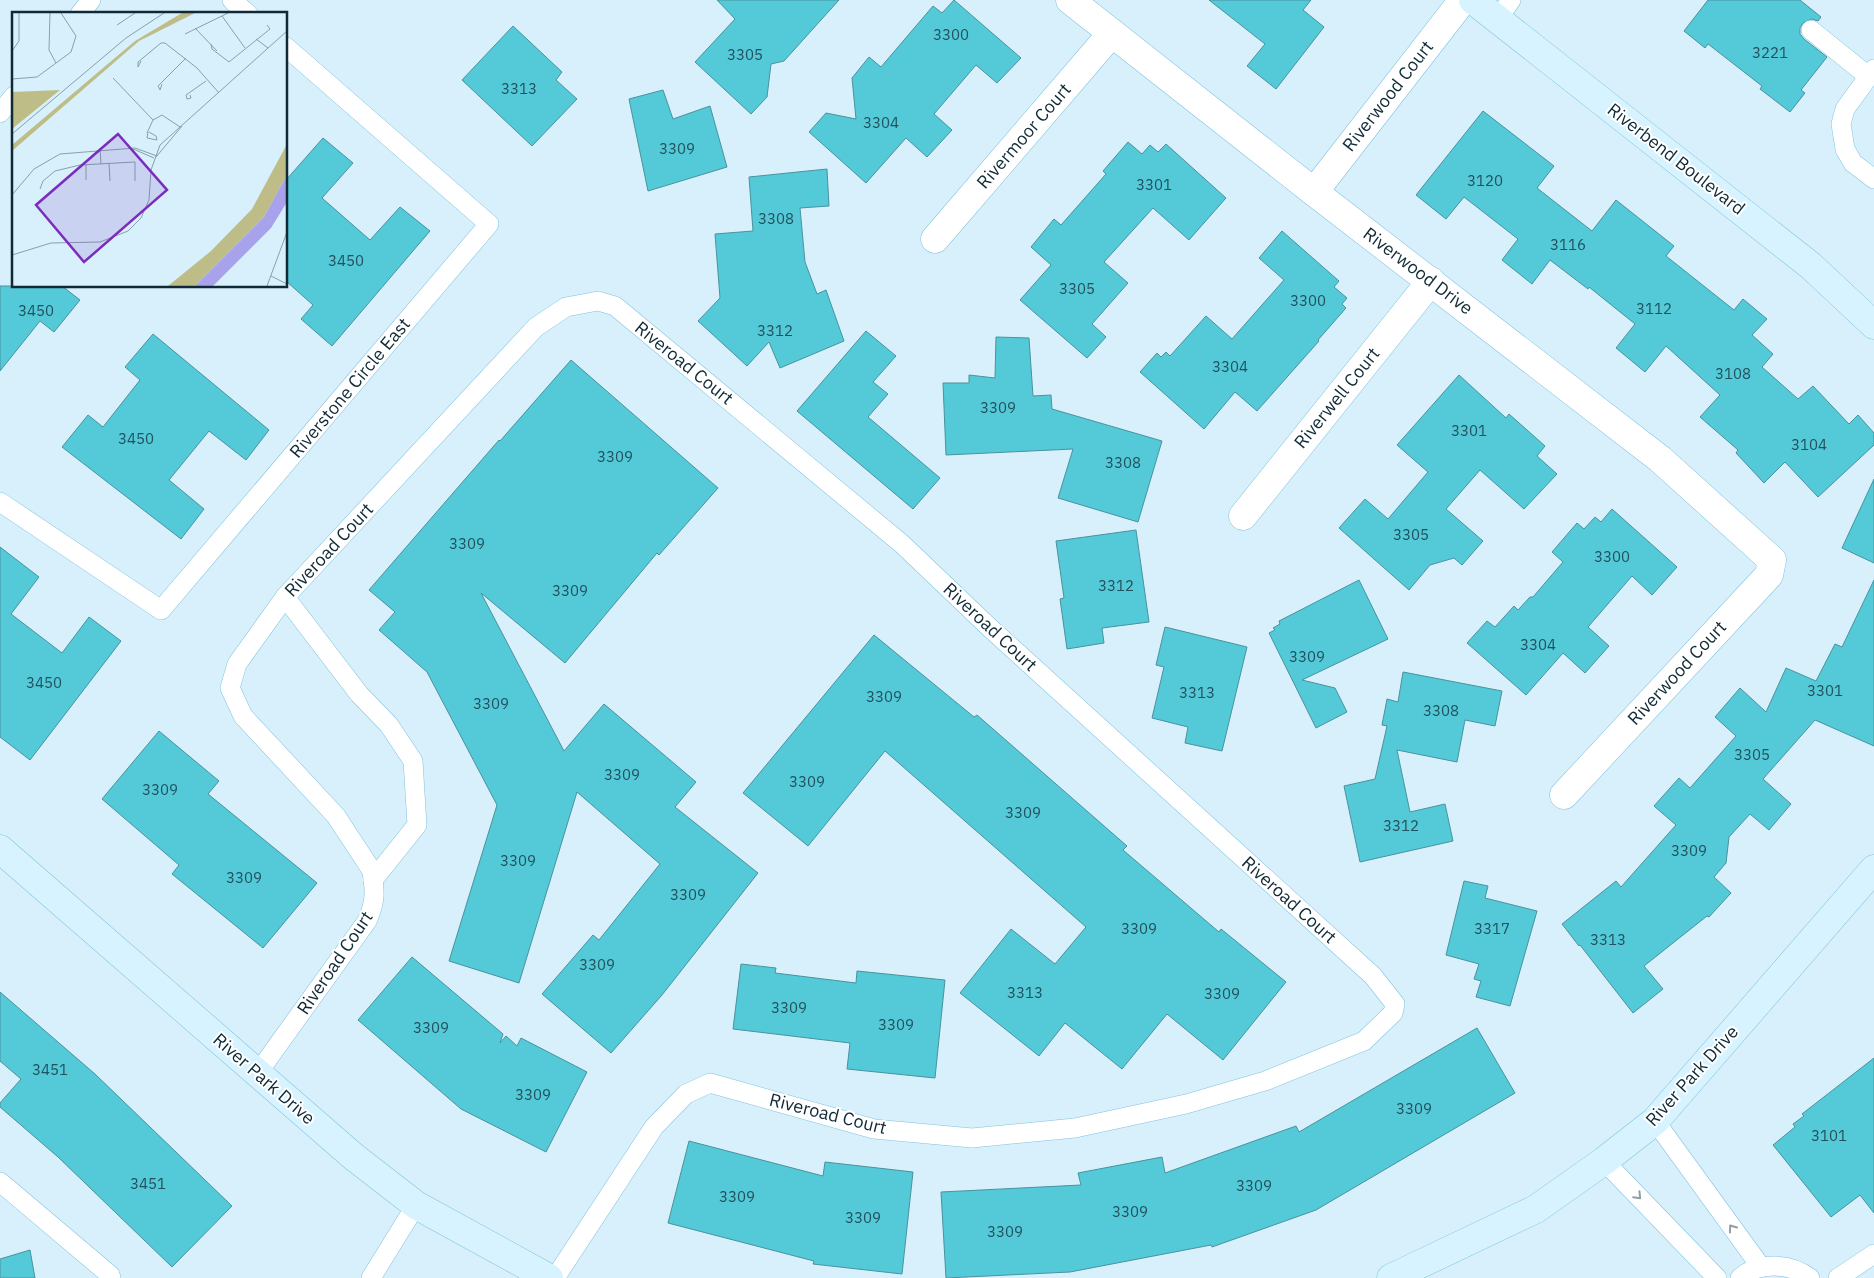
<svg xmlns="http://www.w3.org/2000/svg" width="1874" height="1278" viewBox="0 0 1874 1278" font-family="'IBM Plex Sans',sans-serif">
	<rect width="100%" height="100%" fill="#d7f0fb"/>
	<g fill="#54c9d8" stroke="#48939e">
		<path d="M 717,0 L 839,0 L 784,61 L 771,64 L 767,97 L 751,114 L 695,62 L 735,19 Z"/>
		<path d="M 954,0 L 1021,58 L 997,83 L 976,65 L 934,114 L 952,130 L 927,157 L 906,138 L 866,183 L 809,132 L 826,113 L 856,119 L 852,78 L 869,57 L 881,67 L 933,6 L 942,13 Z"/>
		<path d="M 1209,0 L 1311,0 L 1303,10 L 1324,27 L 1276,89 L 1247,66 L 1265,44 Z"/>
		<path d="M 1708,0 L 1800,0 L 1821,17 L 1818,21 L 1812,19 L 1803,23 L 1800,28 L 1800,34 L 1804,39 L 1827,57 L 1801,90 L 1805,93 L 1790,112 L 1760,89 L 1762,86 L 1708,44 L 1705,48 L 1684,31 Z"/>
		<path d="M 513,26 L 562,72 L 556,80 L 577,99 L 532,146 L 462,80 Z"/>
		<path d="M 663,90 L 673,119 L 710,106 L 727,167 L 648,191 L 629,99 Z"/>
		<path d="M 1483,111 L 1554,166 L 1537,188 L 1592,231 L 1616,200 L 1674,246 L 1666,256 L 1734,310 L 1743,299 L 1767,319 L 1752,335 L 1773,354 L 1762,367 L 1798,399 L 1813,386 L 1849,424 L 1858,415 L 1874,433 L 1874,445 L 1818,497 L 1785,462 L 1764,483 L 1736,453 L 1738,450 L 1700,417 L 1720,395 L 1666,346 L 1645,372 L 1616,348 L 1635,324 L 1589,287 L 1588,289 L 1550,260 L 1532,284 L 1502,260 L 1518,239 L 1464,197 L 1446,219 L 1416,195 Z"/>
		<path d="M 323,138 L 353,163 L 322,198 L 370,240 L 400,207 L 430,231 L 332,346 L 301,319 L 313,305 L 286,281 L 286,180 Z"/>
		<path d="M 1128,142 L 1142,154 L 1150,145 L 1158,152 L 1166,144 L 1226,198 L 1189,240 L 1153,208 L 1104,262 L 1128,283 L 1092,324 L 1106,337 L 1087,358 L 1020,300 L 1051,265 L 1031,247 L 1054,219 L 1061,225 L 1106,174 L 1103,171 Z"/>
		<path d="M 827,169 L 829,206 L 800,208 L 805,262 L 817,294 L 826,290 L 844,341 L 780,368 L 769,342 L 747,366 L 698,321 L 720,298 L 715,234 L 753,231 L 749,177 Z"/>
		<path d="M 1282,231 L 1339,281 L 1334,287 L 1347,298 L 1342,304 L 1346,308 L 1318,340 L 1319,341 L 1257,411 L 1235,392 L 1204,429 L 1140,372 L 1157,353 L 1161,357 L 1166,352 L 1170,356 L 1206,316 L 1232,339 L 1284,280 L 1259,258 Z"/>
		<path d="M 0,286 L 62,286 L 80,300 L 54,332 L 40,321 L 0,371 Z"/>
		<path d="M 866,331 L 896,356 L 873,382 L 888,394 L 868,417 L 940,478 L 913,509 L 797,411 Z"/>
		<path d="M 153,334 L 269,430 L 246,460 L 209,431 L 169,480 L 204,509 L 181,539 L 62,447 L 88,415 L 103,427 L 140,380 L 125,367 Z"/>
		<path d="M 996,337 L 1029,338 L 1033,396 L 1051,395 L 1052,409 L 1162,441 L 1138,522 L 1058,498 L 1073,449 L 946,455 L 943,383 L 969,383 L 969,375 L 995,378 Z"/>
		<path d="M 571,360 L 718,488 L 659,555 L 657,553 L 565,663 L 481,593 L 564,751 L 604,704 L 696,782 L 675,807 L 758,873 L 662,995 L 611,1053 L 542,994 L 593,935 L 599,940 L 660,864 L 577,792 L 519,983 L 449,961 L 497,805 L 427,672 L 379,630 L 395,612 L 369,590 L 499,440 L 500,441 Z"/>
		<path d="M 1459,375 L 1506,418 L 1509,414 L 1545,446 L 1537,456 L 1557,474 L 1524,509 L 1480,470 L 1446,509 L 1483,541 L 1462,565 L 1454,558 L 1430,565 L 1409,590 L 1339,528 L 1365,499 L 1388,519 L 1428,472 L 1397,445 Z"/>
		<path d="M 1874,479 L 1874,563 L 1842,548 Z"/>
		<path d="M 1612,509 L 1677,567 L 1652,595 L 1632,576 L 1588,627 L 1609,646 L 1585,673 L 1563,653 L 1526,695 L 1467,643 L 1487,621 L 1495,627 L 1514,606 L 1518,610 L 1530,597 L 1533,597 L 1563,562 L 1552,552 L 1577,523 L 1584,529 L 1595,517 L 1601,522 Z"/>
		<path d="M 1136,530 L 1149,622 L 1102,628 L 1104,643 L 1067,649 L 1060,599 L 1064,598 L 1056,541 Z"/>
		<path d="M 0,547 L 39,577 L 11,614 L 62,653 L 89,617 L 121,641 L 30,760 L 0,737 Z"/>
		<path d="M 1359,580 L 1388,639 L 1302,680 L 1335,688 L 1347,712 L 1316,728 L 1269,633 L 1275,630 L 1273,628 L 1280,624 L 1279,621 Z"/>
		<path d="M 1874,580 L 1874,746 L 1815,720 L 1763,779 L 1791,804 L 1769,830 L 1750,814 L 1729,837 L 1726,863 L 1714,877 L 1731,893 L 1709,917 L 1707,916 L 1644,966 L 1663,989 L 1633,1013 L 1580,945 L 1579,946 L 1562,924 L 1616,881 L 1621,887 L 1676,825 L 1654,806 L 1679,778 L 1690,788 L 1736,736 L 1715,717 L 1740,688 L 1766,712 L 1786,668 L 1816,681 L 1835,644 L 1842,647 Z"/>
		<path d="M 1165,627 L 1247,647 L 1222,751 L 1185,743 L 1188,727 L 1152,718 L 1164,667 L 1156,665 Z"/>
		<path d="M 874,635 L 974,717 L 977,715 L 1127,846 L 1123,850 L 1219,932 L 1221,929 L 1286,982 L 1223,1060 L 1167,1014 L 1122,1069 L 1065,1023 L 1039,1056 L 960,993 L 1011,929 L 1055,964 L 1086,927 L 885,751 L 808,846 L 743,793 Z"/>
		<path d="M 1403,672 L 1502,691 L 1495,726 L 1465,720 L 1457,762 L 1397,750 L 1410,812 L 1445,804 L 1453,841 L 1360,862 L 1344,786 L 1375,779 L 1387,726 L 1382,725 L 1387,699 L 1398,702 Z"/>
		<path d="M 159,731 L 219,781 L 208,794 L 317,883 L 263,948 L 172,874 L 179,865 L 102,799 Z"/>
		<path d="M 1464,881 L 1488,886 L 1485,898 L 1537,911 L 1510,1006 L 1476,997 L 1481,981 L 1474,979 L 1479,964 L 1446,955 Z"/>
		<path d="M 412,957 L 503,1034 L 500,1043 L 506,1036 L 517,1046 L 521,1038 L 587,1072 L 546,1152 L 461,1109 L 358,1020 Z"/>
		<path d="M 741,964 L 776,968 L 775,973 L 856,983 L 857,971 L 945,980 L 935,1078 L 847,1069 L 850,1043 L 733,1029 Z"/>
		<path d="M 0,992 L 95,1074 L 232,1206 L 172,1267 L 58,1157 L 0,1107 L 0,1103 L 21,1079 L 0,1061 Z"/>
		<path d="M 1477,1028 L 1515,1093 L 1316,1210 L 1212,1247 L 1211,1245 L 1070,1272 L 946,1278 L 941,1192 L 1081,1185 L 1078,1173 L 1162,1157 L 1165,1173 L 1296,1126 L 1299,1132 Z"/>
		<path d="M 1874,1058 L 1874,1213 L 1860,1195 L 1831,1217 L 1773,1145 L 1795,1127 L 1793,1124 L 1804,1116 L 1802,1114 Z"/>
		<path d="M 689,1141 L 823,1176 L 825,1162 L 913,1172 L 902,1274 L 813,1264 L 814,1261 L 668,1223 Z"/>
		<path d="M 30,1250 L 35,1278 L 0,1278 L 0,1259 Z"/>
	</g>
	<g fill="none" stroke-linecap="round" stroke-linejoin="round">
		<g stroke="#82c2de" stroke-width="20">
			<g id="lane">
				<path d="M 232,0 L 248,14"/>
				<path d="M 80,14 L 91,0"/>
				<path d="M 1498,19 L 1511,0"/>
				<path d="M 1811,30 L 1868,76"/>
				<path d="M 1874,69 L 1845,109 L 1841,124 L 1845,149 L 1853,163 L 1874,179"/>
				<path d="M 0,113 L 14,96"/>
				<path d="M 0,502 L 161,610 L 489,224 L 286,47"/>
				<path d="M 285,597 L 359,694 L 389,725 L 413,761 L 417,825 L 373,880"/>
				<path d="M 257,1074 L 367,921 C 376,901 375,892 372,871 L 336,816 L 243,716 L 230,688 L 237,664 L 285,597 L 536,327 L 566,307 L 598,301 L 615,306 L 902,544 L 990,628 L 1373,976 L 1395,1004 L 1393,1013 L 1364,1041 L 1265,1081 L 1186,1104 L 1075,1128 L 972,1138 L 874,1129 L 710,1083 L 686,1094 L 654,1127 L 555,1278"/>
				<path d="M 1655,1121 L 1761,1267"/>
				<path d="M 1604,1161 L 1717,1278"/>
				<path d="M 0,1182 L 110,1275 L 111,1278"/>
				<path d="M 371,1278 L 416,1205"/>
				<path d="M 1740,1278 C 1759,1261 1790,1263 1810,1278"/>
				<path d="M 1838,1278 L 1874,1254"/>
			</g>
		</g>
		<g stroke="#82c2de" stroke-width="29">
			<g id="street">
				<path d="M 1070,0 L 1314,192 L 1660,459 L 1772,560 L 1769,575 L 1564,795"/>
				<path d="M 1314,192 L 1463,0"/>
				<path d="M 935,239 L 1112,33"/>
				<path d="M 1243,516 L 1431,281"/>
			</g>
		</g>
		<g stroke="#82c2de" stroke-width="29">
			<g id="secondary">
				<path d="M 1473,0 L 1811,266 L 1874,325"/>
				<path d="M 0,849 L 354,1157 L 416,1205 L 549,1278"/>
				<path d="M 1391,1278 L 1536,1209 L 1604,1161 L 1655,1121 L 1874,869"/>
			</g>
		</g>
		<use href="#lane" stroke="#fff" stroke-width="19"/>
		<use href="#street" stroke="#fff" stroke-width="28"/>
		<use href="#secondary" stroke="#d7f3ff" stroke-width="28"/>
	</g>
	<defs><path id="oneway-chevron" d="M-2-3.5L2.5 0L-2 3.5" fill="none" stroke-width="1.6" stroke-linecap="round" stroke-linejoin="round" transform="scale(1.25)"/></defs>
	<g stroke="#939fa4">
		<use href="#oneway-chevron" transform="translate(1638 1196) rotate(46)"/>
		<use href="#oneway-chevron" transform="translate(1732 1228) rotate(-126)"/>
	</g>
	<g text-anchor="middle" stroke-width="4" stroke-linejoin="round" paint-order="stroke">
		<g font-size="15" fill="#21525e">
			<text x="951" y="40">3300</text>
			<text x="1770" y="58">3221</text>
			<text x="745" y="60">3305</text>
			<text x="519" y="94">3313</text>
			<text x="881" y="128">3304</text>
			<text x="677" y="154">3309</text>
			<text x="1485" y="186">3120</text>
			<text x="1154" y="190">3301</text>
			<text x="776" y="224">3308</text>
			<text x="1568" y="250">3116</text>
			<text x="346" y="266">3450</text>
			<text x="1077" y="294">3305</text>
			<text x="1308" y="306">3300</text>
			<text x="1654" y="314">3112</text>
			<text x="36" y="316">3450</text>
			<text x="775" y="336">3312</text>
			<text x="1230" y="372">3304</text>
			<text x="1733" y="379">3108</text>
			<text x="998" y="413">3309</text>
			<text x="1469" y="436">3301</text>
			<text x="136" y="444">3450</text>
			<text x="1809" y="450">3104</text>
			<text x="615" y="462">3309</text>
			<text x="1123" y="468">3308</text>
			<text x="1411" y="540">3305</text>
			<text x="467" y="549">3309</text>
			<text x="1612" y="562">3300</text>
			<text x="1116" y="591">3312</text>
			<text x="570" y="596">3309</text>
			<text x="1538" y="650">3304</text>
			<text x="1307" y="662">3309</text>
			<text x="44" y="688">3450</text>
			<text x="1825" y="696">3301</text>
			<text x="1197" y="698">3313</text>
			<text x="884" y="702">3309</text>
			<text x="491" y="709">3309</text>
			<text x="1441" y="716">3308</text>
			<text x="1752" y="760">3305</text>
			<text x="622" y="780">3309</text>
			<text x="807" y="787">3309</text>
			<text x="160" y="795">3309</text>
			<text x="1023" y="818">3309</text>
			<text x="1401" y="831">3312</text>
			<text x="1689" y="856">3309</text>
			<text x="518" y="866">3309</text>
			<text x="244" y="883">3309</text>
			<text x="688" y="900">3309</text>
			<text x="1139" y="934">3309</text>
			<text x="1492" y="934">3317</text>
			<text x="1608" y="945">3313</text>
			<text x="597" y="970">3309</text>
			<text x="1025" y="998">3313</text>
			<text x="1222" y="999">3309</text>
			<text x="789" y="1013">3309</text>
			<text x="896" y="1030">3309</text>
			<text x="431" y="1033">3309</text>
			<text x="50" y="1075">3451</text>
			<text x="533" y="1100">3309</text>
			<text x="1414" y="1114">3309</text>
			<text x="1829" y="1141">3101</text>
			<text x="148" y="1189">3451</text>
			<text x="1254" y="1191">3309</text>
			<text x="737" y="1202">3309</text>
			<text x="1130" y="1217">3309</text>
			<text x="863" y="1223">3309</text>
			<text x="1005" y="1237">3309</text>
		</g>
		<g font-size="18" fill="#102a35" stroke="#fff">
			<text transform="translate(1388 96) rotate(-52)" y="6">Riverwood Court</text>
			<text transform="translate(1024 136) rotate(-49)" y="6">Rivermoor Court</text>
			<text transform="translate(1676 159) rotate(38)" y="6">Riverbend Boulevard</text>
			<text transform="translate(1418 271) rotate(37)" y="6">Riverwood Drive</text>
			<text transform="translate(684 363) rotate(39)" y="6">Riveroad Court</text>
			<text transform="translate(350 388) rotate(-50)" y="6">Riverstone Circle East</text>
			<text transform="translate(1337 398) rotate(-51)" y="6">Riverwell Court</text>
			<text transform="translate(329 550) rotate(-47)" y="6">Riveroad Court</text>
			<text transform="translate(990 627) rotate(43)" y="6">Riveroad Court</text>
			<text transform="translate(1677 673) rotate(-47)" y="6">Riverwood Court</text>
			<text transform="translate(1289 900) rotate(42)" y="6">Riveroad Court</text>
			<text transform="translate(335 963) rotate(-56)" y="6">Riveroad Court</text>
			<text transform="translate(1692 1076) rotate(-48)" y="6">River Park Drive</text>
			<text transform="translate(264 1079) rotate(41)" y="6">River Park Drive</text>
			<text transform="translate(828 1114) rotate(14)" y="6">Riveroad Court</text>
		</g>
	</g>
	<g transform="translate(12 12)">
		<rect width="275" height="275" fill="#d7f0fb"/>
		<path d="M 48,78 L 0,117 L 0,80 ZM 275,132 L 275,163 L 252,205 L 183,274 L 156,274 L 199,239 L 240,197 Z" fill="#bebd87"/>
		<path d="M 170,1 L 183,1 L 127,29 L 0,139 L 0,133 L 123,29 Z" fill="#bebd87"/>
		<path d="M 275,163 L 275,190 L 259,216 L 201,274 L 183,274 L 252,205 Z" fill="#a8a2ec"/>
		<path fill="none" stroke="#87a1ac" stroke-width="1" d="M 38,1 L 37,38 L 44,51M 210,4 L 233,36M 105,13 L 123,1M 183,16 L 205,39M 173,22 L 216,1M 244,27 L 256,36M 199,32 L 200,37 L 217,50 L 258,17 L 255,13M 0,39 L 7,29 L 7,1M 129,49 L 126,55 L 126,50 L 149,31 L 153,31 L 185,56 L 207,81M 101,66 L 141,108M 0,67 L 25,65 L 59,40 L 64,24 L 49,1M 150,72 L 148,78 L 146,74 L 174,46M 178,83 L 179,86 L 175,87 L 174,83 L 194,69M 136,120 L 135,126 L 145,128 L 144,124 L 137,120M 135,121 L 141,108 L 150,103 L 168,115M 0,122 L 114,26 L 152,1M 119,136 L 142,146M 88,137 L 89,152M 144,145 L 170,114M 97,151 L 98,169M 74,152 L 74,168M 28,177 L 31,169 L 43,159 L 68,153 L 123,150 L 123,169M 0,183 L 22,157 L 48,142 L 123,136 L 145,144M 0,243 L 39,231 L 88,230 L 116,219 L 129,206 L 137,188 L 139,158 L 148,133 L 275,19M 259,264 L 275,272M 255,274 L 275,220"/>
		<path fill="#7b2cbf" fill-opacity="0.15" stroke="#7b2cbf" stroke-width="2.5" d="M 106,122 L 155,178 L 72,250 L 24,193 Z"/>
		<rect width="275" height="275" fill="none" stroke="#102a35" stroke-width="2.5"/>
	</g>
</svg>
